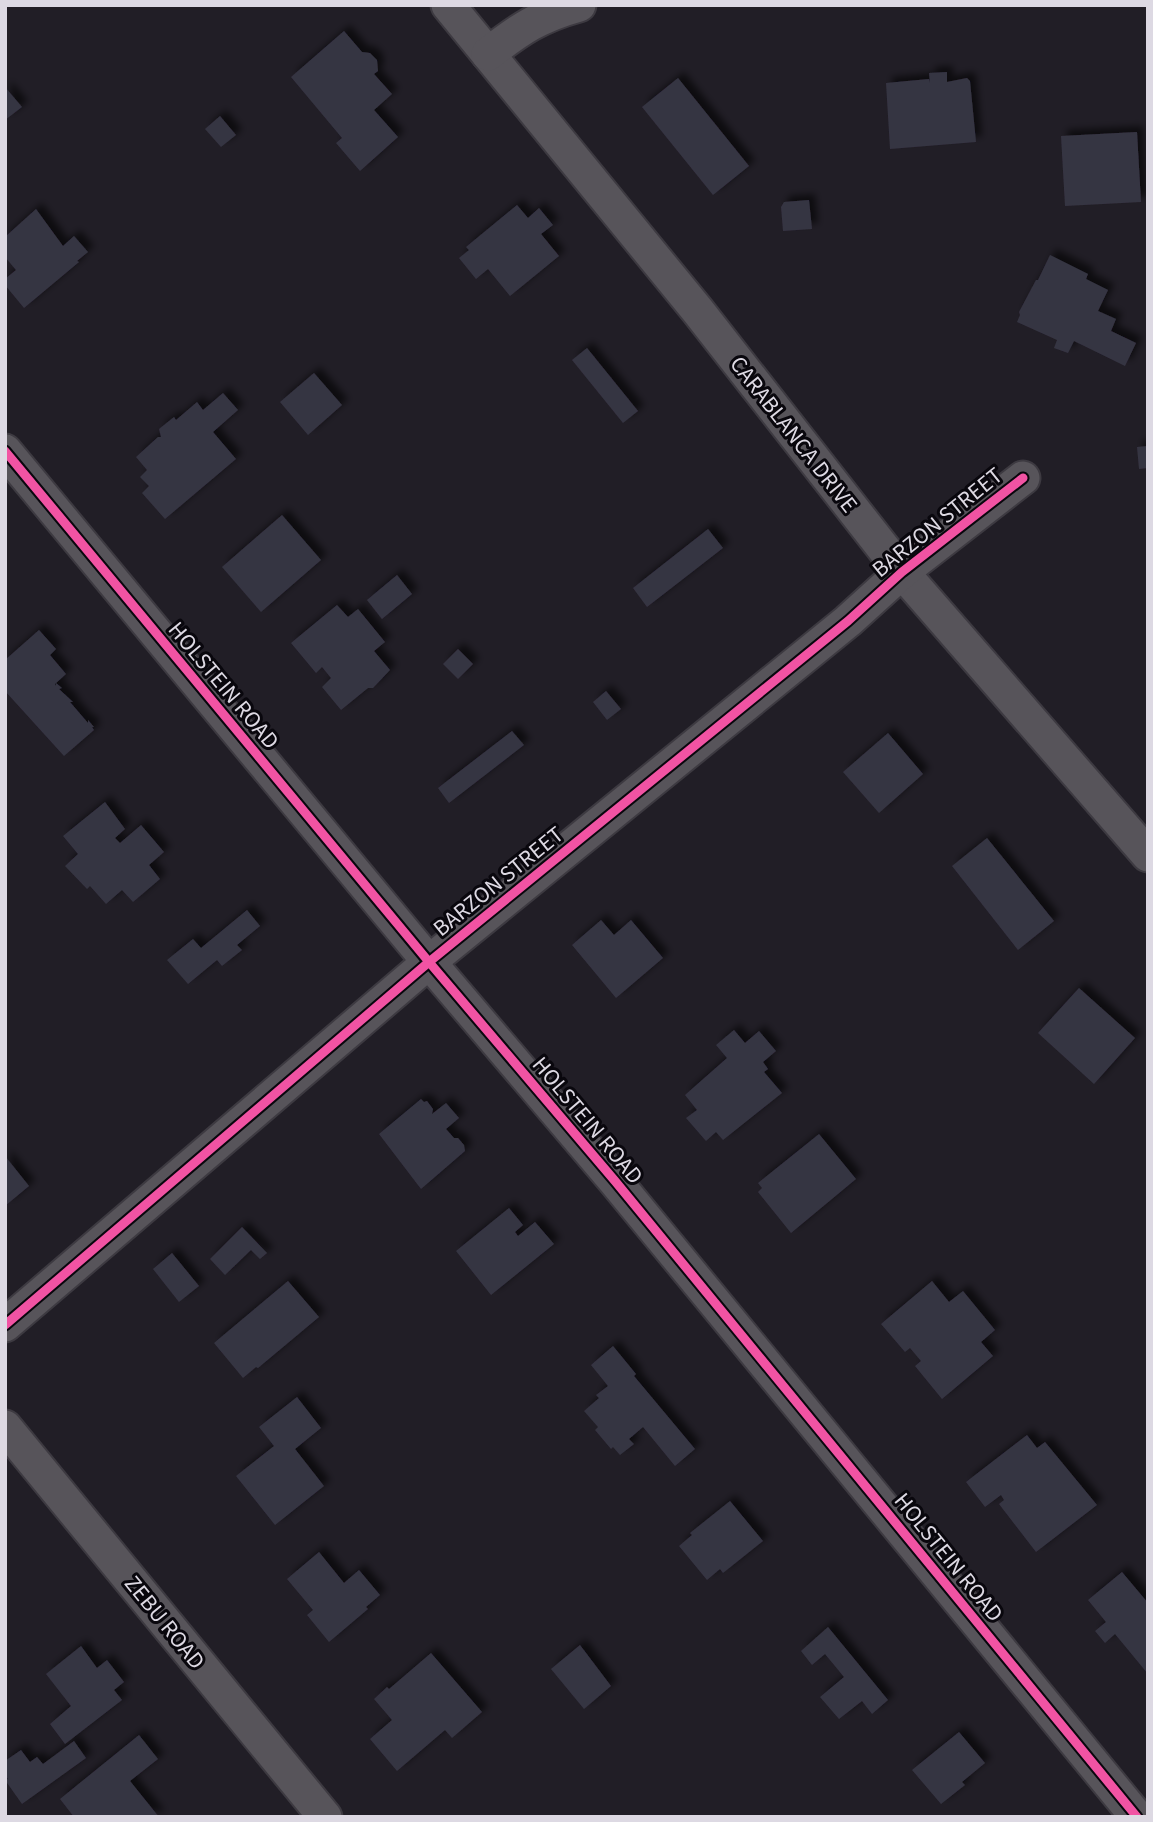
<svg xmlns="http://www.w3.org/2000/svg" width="1153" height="1822" viewBox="0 0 1153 1822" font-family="'Source Sans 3',sans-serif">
	<defs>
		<filter id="shadow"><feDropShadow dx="6" dy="-6" stdDeviation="3.5" flood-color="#0009"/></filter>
	</defs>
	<rect width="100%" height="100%" fill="#211e26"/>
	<g fill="#363443" filter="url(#shadow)">
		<path d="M 344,31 L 362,52 L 370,53 L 377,60 L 378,71 L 374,74 L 392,94 L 374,110 L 398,137 L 360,171 L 336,143 L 342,138 L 291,77 Z"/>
		<path d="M 947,72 L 947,82 L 967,78 L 970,81 L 976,142 L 890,149 L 886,83 L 929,79 L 930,83 L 929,73 Z"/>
		<path d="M 678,78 L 749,166 L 713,195 L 642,107 Z"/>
		<path d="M 5,87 L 22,107 L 5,120 Z"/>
		<path d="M 220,116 L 236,135 L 221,147 L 205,129 Z"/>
		<path d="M 1137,132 L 1141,202 L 1065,206 L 1061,136 Z"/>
		<path d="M 809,200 L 812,229 L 783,231 L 781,207 L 784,202 Z"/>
		<path d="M 517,205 L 528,218 L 539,208 L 553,225 L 541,234 L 559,256 L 510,296 L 488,269 L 476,279 L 459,258 L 469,250 L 466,247 Z"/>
		<path d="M 36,209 L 63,246 L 74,236 L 88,252 L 77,261 L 79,262 L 24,308 L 5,285 L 5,279 L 16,270 L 5,257 L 5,237 Z"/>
		<path d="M 1050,255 L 1088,274 L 1086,279 L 1108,290 L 1098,311 L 1116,319 L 1111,331 L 1136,343 L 1125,366 L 1074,341 L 1068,353 L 1054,348 L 1057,340 L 1017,322 L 1020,315 L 1019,312 L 1036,280 L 1038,280 Z"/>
		<path d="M 587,348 L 638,411 L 623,423 L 572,360 Z"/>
		<path d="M 314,373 L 342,405 L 308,435 L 280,402 Z"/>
		<path d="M 223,393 L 238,410 L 213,432 L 236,459 L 165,519 L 142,493 L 149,486 L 140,477 L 147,470 L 136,457 L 158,437 L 161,437 L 159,429 L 174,417 L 176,420 L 197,402 L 203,410 Z"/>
		<path d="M 1148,446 L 1148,468 L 1139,469 L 1137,447 Z"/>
		<path d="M 282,515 L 321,560 L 261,612 L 222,567 Z"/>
		<path d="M 708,529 L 723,548 L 647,607 L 633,588 Z"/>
		<path d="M 397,575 L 412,594 L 382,619 L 367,600 Z"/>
		<path d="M 337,605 L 348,617 L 358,609 L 385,642 L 374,651 L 390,670 L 373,688 L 368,688 L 341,710 L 322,687 L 331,678 L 322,667 L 316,673 L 291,643 Z"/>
		<path d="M 39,630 L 56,649 L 50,655 L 66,674 L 55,684 L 56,686 L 56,683 L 62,688 L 59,689 L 73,702 L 70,702 L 88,723 L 88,720 L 94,727 L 92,727 L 94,730 L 64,756 L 5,691 L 5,660 Z"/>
		<path d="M 458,649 L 473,664 L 458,679 L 443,664 Z"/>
		<path d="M 606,691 L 621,709 L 607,720 L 593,702 Z"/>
		<path d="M 512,731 L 524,745 L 449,803 L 438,788 Z"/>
		<path d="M 888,733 L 923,774 L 879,813 L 843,772 Z"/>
		<path d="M 105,802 L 125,829 L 115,838 L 120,843 L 141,825 L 164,852 L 149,865 L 160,879 L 133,902 L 122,890 L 106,904 L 90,886 L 87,889 L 65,866 L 78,854 L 63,836 Z"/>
		<path d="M 987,838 L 1054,921 L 1018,950 L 952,866 Z"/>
		<path d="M 247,910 L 260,926 L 237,945 L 242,950 L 222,966 L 217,960 L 188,984 L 167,960 L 193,939 L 201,948 Z"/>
		<path d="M 601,920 L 614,935 L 631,920 L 663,958 L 616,998 L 572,945 Z"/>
		<path d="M 1079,988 L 1135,1038 L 1094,1084 L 1038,1033 Z"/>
		<path d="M 734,1030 L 745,1043 L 759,1031 L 776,1051 L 763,1062 L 768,1069 L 764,1072 L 782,1093 L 723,1140 L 716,1132 L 706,1141 L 686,1118 L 697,1110 L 685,1095 L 727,1058 L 716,1045 Z"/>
		<path d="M 421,1099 L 424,1102 L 427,1101 L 433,1109 L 432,1114 L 446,1103 L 459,1118 L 446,1129 L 454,1138 L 458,1138 L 464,1145 L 465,1151 L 421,1189 L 379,1134 Z"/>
		<path d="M 819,1134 L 856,1179 L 791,1233 L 758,1192 L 762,1188 L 758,1183 Z"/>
		<path d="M 5,1156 L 29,1186 L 5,1206 Z"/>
		<path d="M 509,1208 L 523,1225 L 515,1232 L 518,1236 L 535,1222 L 554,1244 L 491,1295 L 456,1251 Z"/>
		<path d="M 242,1227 L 267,1253 L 260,1259 L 251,1250 L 225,1275 L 210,1259 Z"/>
		<path d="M 172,1253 L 199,1286 L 179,1302 L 153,1269 Z"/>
		<path d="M 288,1281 L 319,1317 L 258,1368 L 256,1367 L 243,1378 L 214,1343 Z"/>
		<path d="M 932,1281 L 949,1302 L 963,1291 L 995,1330 L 981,1342 L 993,1356 L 942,1399 L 915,1366 L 921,1361 L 910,1348 L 905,1352 L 881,1324 Z"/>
		<path d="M 613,1346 L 636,1374 L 634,1376 L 695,1449 L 675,1466 L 643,1427 L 629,1439 L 634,1444 L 620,1455 L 613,1447 L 611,1449 L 595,1430 L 598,1427 L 584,1411 L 599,1398 L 596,1395 L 608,1386 L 591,1365 Z"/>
		<path d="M 297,1397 L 321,1428 L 295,1449 L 324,1486 L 275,1525 L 236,1476 L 274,1446 L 259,1427 Z"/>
		<path d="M 1027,1435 L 1037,1448 L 1045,1442 L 1097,1505 L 1036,1552 L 999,1504 L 1004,1500 L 1001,1495 L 985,1507 L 966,1482 Z"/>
		<path d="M 730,1501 L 763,1541 L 723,1573 L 720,1569 L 707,1580 L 679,1546 L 692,1535 L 690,1533 Z"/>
		<path d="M 319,1552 L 344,1583 L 359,1570 L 380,1595 L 366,1607 L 368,1609 L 329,1642 L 307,1615 L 313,1610 L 287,1579 Z"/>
		<path d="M 1122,1572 L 1148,1603 L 1148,1674 L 1115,1634 L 1105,1643 L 1095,1631 L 1106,1622 L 1088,1600 Z"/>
		<path d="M 828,1627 L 888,1700 L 872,1714 L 862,1701 L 839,1719 L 820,1697 L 844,1677 L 825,1654 L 812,1665 L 801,1651 Z"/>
		<path d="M 580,1645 L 611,1686 L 584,1709 L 551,1669 Z"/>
		<path d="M 81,1646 L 97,1668 L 107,1660 L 124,1682 L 114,1690 L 122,1700 L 65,1744 L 50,1724 L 71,1706 L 46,1674 Z"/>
		<path d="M 431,1653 L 482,1712 L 452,1738 L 445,1730 L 397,1771 L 370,1739 L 392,1720 L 374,1699 L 387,1687 L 389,1689 Z"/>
		<path d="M 959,1732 L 985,1763 L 962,1782 L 965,1785 L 941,1804 L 912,1770 Z"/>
		<path d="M 139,1735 L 158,1759 L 130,1781 L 159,1817 L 74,1817 L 60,1799 Z"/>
		<path d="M 74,1741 L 86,1758 L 22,1804 L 5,1780 L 8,1779 L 5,1775 L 5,1761 L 21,1750 L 30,1762 L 37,1757 L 43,1764 Z"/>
	</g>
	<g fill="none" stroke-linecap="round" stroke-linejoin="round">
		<g stroke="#3d3a41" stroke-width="37">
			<g id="minor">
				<path d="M 448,5 L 698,311 L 902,572 L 1148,855"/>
				<path d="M 488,54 C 520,29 539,16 579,5"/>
				<path d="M 5,451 L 429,962 L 615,1181 L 1137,1817"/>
				<path d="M 5,1325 L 429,962 L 848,621 L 902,572 L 1023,478"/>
				<path d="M 5,1427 L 325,1817"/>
			</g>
		</g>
		<use href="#minor" stroke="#57545a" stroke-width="33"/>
		<g stroke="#09070d" stroke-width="13">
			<g id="cycleway">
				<path d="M 5,451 L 429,962 L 615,1181 L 1137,1817"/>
				<path d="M 5,1325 L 429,962 L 848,621 L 902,572 L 1023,478"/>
			</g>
		</g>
		<use href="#cycleway" stroke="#f153a3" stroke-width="9"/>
	</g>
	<g text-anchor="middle" stroke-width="6" stroke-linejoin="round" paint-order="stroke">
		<g font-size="23" fill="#ddd9e3" stroke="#09070d">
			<text transform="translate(794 434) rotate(52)" y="8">CARABLANCA DRIVE</text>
			<text transform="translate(937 522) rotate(-39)" y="8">BARZON STREET</text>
			<text transform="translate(224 685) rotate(50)" y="8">HOLSTEIN ROAD</text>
			<text transform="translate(498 881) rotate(-39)" y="8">BARZON STREET</text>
			<text transform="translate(588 1120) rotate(50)" y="8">HOLSTEIN ROAD</text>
			<text transform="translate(949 1557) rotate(51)" y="8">HOLSTEIN ROAD</text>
			<text transform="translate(165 1622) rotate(51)" y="8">ZEBU ROAD</text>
		</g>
	</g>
	<rect width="1153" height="1822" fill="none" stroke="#ddd9e3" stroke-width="14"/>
</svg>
